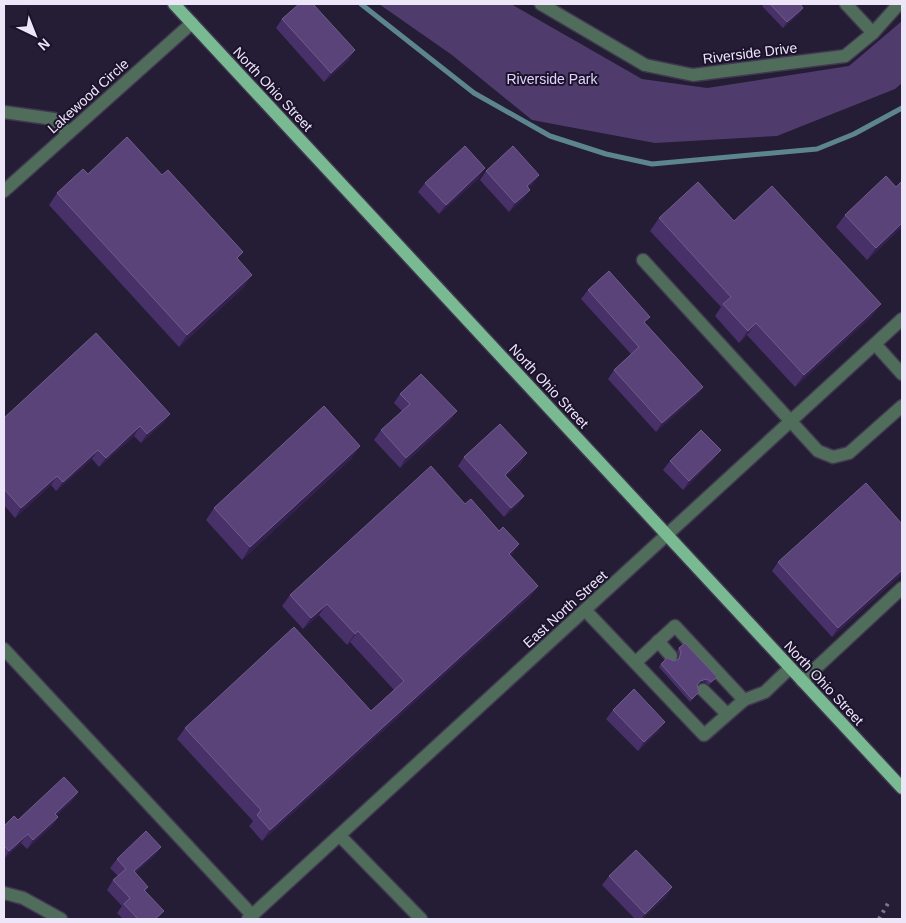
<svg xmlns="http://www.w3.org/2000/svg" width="906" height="923" viewBox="0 0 906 923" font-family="Helvetica,sans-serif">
	<rect width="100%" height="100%" fill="#251c35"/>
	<path fill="#4f3c6c" d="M 379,4 L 511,4 L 642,79 L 707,88 L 849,66 L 902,21 L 902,83 L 895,89 L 777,136 L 655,143 L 532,120 L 452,55 Z"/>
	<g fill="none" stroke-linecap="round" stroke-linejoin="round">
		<path stroke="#5c8590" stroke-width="5" d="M 361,4 L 474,93 L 550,136 L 606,154 L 652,164 L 817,149 L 854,134 L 902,108"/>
		<g stroke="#413850" stroke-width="15">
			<g id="minor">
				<path d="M 541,4 L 645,65 L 693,75 L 845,56 L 873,33 L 899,4"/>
				<path d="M 846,4 L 873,33"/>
				<path d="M 4,112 L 54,119 L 68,133"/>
				<path d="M 4,191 L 192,23"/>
				<path d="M 643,260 L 818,451 L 833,457 L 849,453 L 902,406"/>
				<path d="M 875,344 L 902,374"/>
				<path d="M 585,610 L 704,735 L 744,700 L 765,692 L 790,668"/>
				<path d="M 658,641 L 671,656"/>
				<path d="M 4,649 L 252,915"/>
				<path d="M 636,662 L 675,626 L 744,700"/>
				<path d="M 802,681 L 902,588"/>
				<path d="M 703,690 L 727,714"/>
				<path d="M 340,836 L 421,919"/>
				<path d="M 4,893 L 23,898 L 61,919"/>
				<path d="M 248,919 L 902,319"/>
			</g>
		</g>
		<g stroke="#413850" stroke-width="15">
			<path id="major" d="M 174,4 L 902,788"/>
		</g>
		<use href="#minor" stroke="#4f6d5a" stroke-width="12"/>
		<use href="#major" stroke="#7aba92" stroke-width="12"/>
		<path stroke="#80788e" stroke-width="4" stroke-dasharray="2.5 5" stroke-linecap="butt" d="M 879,919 L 890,900"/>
	</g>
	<g fill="#483069">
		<path d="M 764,4 L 800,4 L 803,8 L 799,14 L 783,28 L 762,6 Z"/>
		<path d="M 282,19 L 349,60 L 324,82 L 276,28 Z"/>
		<path d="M 486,171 L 533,184 L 528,188 L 530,190 L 523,199 L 509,212 L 480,180 Z"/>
		<path d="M 88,174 L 238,259 L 244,287 L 179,347 L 49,205 L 57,193 Z"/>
		<path d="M 479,178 L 439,214 L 418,192 L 425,183 Z"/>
		<path d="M 845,215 L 902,227 L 867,260 L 836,227 Z"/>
		<path d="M 659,218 L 734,221 L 872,316 L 795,387 L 747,335 L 739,343 L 715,316 L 721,307 L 650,231 Z"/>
		<path d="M 588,290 L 645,324 L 703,387 L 696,396 L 656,432 L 608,379 L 614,370 L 631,354 L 581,299 Z"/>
		<path d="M 400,394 L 451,420 L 400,468 L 374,440 L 381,430 L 402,411 L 394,403 Z"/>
		<path d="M 170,414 L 163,423 L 141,443 L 134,436 L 99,467 L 92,459 L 56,491 L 51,485 L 15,518 L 4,505 L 4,418 Z"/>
		<path d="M 464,457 L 521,463 L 506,476 L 518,505 L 504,517 L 458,466 Z"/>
		<path d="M 352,458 L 242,560 L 206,520 L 214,508 Z"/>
		<path d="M 714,459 L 683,490 L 663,470 L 670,461 Z"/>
		<path d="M 511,556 L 538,586 L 530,597 L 262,841 L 249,826 L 253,821 L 177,739 L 185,728 L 371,711 L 394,690 L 350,642 L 347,645 L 319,615 L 303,629 L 282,606 L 290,595 Z"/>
		<path d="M 778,562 L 902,574 L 832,637 L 772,571 Z"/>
		<path d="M 679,648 L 717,677 L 709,685 L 705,682 L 698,684 L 697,685 L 699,692 L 690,702 L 659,667 L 661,664 L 674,661 L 678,659 L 679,655 L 677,651 Z"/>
		<path d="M 613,710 L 659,731 L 638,751 L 606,719 Z"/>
		<path d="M 78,792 L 72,801 L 57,815 L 58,817 L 52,826 L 27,849 L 21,843 L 4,859 L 4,826 Z"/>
		<path d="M 161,847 L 154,856 L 135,873 L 148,887 L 145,891 L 158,919 L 123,919 L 117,913 L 122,906 L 107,890 L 113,880 L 118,876 L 110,868 L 117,859 Z"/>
		<path d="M 609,876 L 672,887 L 666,897 L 642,919 L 635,919 L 602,885 Z"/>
	</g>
	<g fill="#33204e">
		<path d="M 803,8 L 799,14 L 783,28 L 787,22 Z"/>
		<path d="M 355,50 L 349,60 L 324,82 L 331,73 Z"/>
		<path d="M 485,168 L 479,178 L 439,214 L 446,205 Z"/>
		<path d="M 539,175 L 533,184 L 520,195 L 527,186 Z"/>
		<path d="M 530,190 L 523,199 L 509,212 L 515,203 Z"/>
		<path d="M 902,223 L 902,227 L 867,260 L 876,248 Z"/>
		<path d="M 252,275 L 244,287 L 179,347 L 187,335 Z"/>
		<path d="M 881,304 L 872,316 L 795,387 L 804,375 Z"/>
		<path d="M 756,323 L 747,335 L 739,343 L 748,331 Z"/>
		<path d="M 703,387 L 696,396 L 656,432 L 662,423 Z"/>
		<path d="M 457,411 L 451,420 L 400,468 L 406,458 Z"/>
		<path d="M 170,414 L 163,423 L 141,443 L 147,434 Z"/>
		<path d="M 140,426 L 134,436 L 99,467 L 106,458 Z"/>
		<path d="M 360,446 L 352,458 L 242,560 L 250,547 Z"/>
		<path d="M 98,450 L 92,459 L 56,491 L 63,482 Z"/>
		<path d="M 721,450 L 714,459 L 683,490 L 689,481 Z"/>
		<path d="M 527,453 L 521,463 L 498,484 L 505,475 Z"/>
		<path d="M 57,476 L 51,485 L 15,518 L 21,508 Z"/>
		<path d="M 524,496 L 518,505 L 504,517 L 511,508 Z"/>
		<path d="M 519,544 L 511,556 L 501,565 L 509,554 Z"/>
		<path d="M 902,570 L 902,574 L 832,637 L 838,628 Z"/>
		<path d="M 538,586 L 530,597 L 262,841 L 270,830 Z"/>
		<path d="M 327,604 L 319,615 L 303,629 L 311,618 Z"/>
		<path d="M 358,631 L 350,642 L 347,645 L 355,634 Z"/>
		<path d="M 707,679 L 705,682 L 698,684 L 700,681 Z"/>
		<path d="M 665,722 L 659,731 L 638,751 L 644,742 Z"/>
		<path d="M 78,792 L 72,801 L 49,823 L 55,814 Z"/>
		<path d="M 58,817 L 52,826 L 27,849 L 33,840 Z"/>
		<path d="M 28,834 L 21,843 L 4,859 L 9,851 Z"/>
		<path d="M 161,847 L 154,856 L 127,881 L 134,871 Z"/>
		<path d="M 672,887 L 666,897 L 642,919 L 641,919 L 645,914 Z"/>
		<path d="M 164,911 L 158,919 L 155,919 Z"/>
	</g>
	<g fill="#5a4378" stroke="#715d8c">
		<path d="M 299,4 L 313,4 L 355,50 L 331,73 L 282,19 Z"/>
		<path d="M 770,4 L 800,4 L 803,8 L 787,22 Z"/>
		<path d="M 127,137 L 162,175 L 168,170 L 243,252 L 237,258 L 252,275 L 187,335 L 57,193 L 83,169 L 88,174 Z"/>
		<path d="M 465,146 L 485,168 L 446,205 L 425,183 Z"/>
		<path d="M 513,146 L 539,175 L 527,186 L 530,190 L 515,203 L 486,171 Z"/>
		<path d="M 886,176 L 896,187 L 902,181 L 902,223 L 876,248 L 845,215 Z"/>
		<path d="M 698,182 L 734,221 L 772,186 L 881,304 L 804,375 L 756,323 L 748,331 L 723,304 L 731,297 L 659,218 Z"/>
		<path d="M 609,271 L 650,317 L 644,322 L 703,387 L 662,423 L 614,370 L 639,347 L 588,290 Z"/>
		<path d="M 96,333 L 170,414 L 147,434 L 140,426 L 106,458 L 98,450 L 63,482 L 57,476 L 21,508 L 4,489 L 4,418 Z"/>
		<path d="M 421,374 L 457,411 L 406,458 L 381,430 L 410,404 L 400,394 Z"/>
		<path d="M 324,406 L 360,446 L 250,547 L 214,508 Z"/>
		<path d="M 500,424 L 527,453 L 505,475 L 524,496 L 511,508 L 464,457 Z"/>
		<path d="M 701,430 L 721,450 L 689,481 L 670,461 Z"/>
		<path d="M 431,466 L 465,504 L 471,499 L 499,531 L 503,527 L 519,544 L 509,554 L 538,586 L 270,830 L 257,815 L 261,810 L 185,728 L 294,627 L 371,711 L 404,681 L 358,631 L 355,634 L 327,604 L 311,618 L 290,595 Z"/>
		<path d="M 866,483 L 902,524 L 902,570 L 838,628 L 778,562 Z"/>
		<path d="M 685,643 L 717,677 L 711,682 L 707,679 L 700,681 L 697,685 L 699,692 L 692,699 L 661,664 L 667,658 L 674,661 L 679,659 L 681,652 L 679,648 Z"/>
		<path d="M 634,689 L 665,722 L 644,742 L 613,710 Z"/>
		<path d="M 64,777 L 78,792 L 55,814 L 58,817 L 33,840 L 28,834 L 9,851 L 4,846 L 4,826 L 14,816 L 18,820 Z"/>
		<path d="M 146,831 L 161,847 L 134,871 L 148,887 L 144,890 L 164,911 L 155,919 L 138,919 L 124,904 L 130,898 L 113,880 L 126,869 L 117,859 Z"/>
		<path d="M 636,850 L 672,887 L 645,914 L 609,876 Z"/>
	</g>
	<g text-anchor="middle" stroke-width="4" stroke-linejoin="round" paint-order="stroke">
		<g font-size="14" fill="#ece6f8" stroke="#1c122b">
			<text transform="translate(750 53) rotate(-7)" y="5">Riverside Drive</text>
			<text transform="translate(273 89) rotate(47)" y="5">North Ohio Street</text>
			<text transform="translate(88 96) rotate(-42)" y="5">Lakewood Circle</text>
			<text transform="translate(549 386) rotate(47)" y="5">North Ohio Street</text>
			<text transform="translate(565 609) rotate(-42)" y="5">East North Street</text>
			<text transform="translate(824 683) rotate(47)" y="5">North Ohio Street</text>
		</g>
		<g font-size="14" fill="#e1d5fb" stroke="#1c122b">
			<text x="552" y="84">Riverside Park</text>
		</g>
	</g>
	<rect width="906" height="923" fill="none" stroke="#ece6f8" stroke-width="10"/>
	<g transform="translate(35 35) rotate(137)" stroke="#1c122b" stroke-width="4" paint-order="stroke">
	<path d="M0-4L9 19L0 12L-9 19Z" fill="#ece6f8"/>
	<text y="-8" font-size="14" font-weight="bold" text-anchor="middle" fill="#ece6f8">N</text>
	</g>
</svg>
